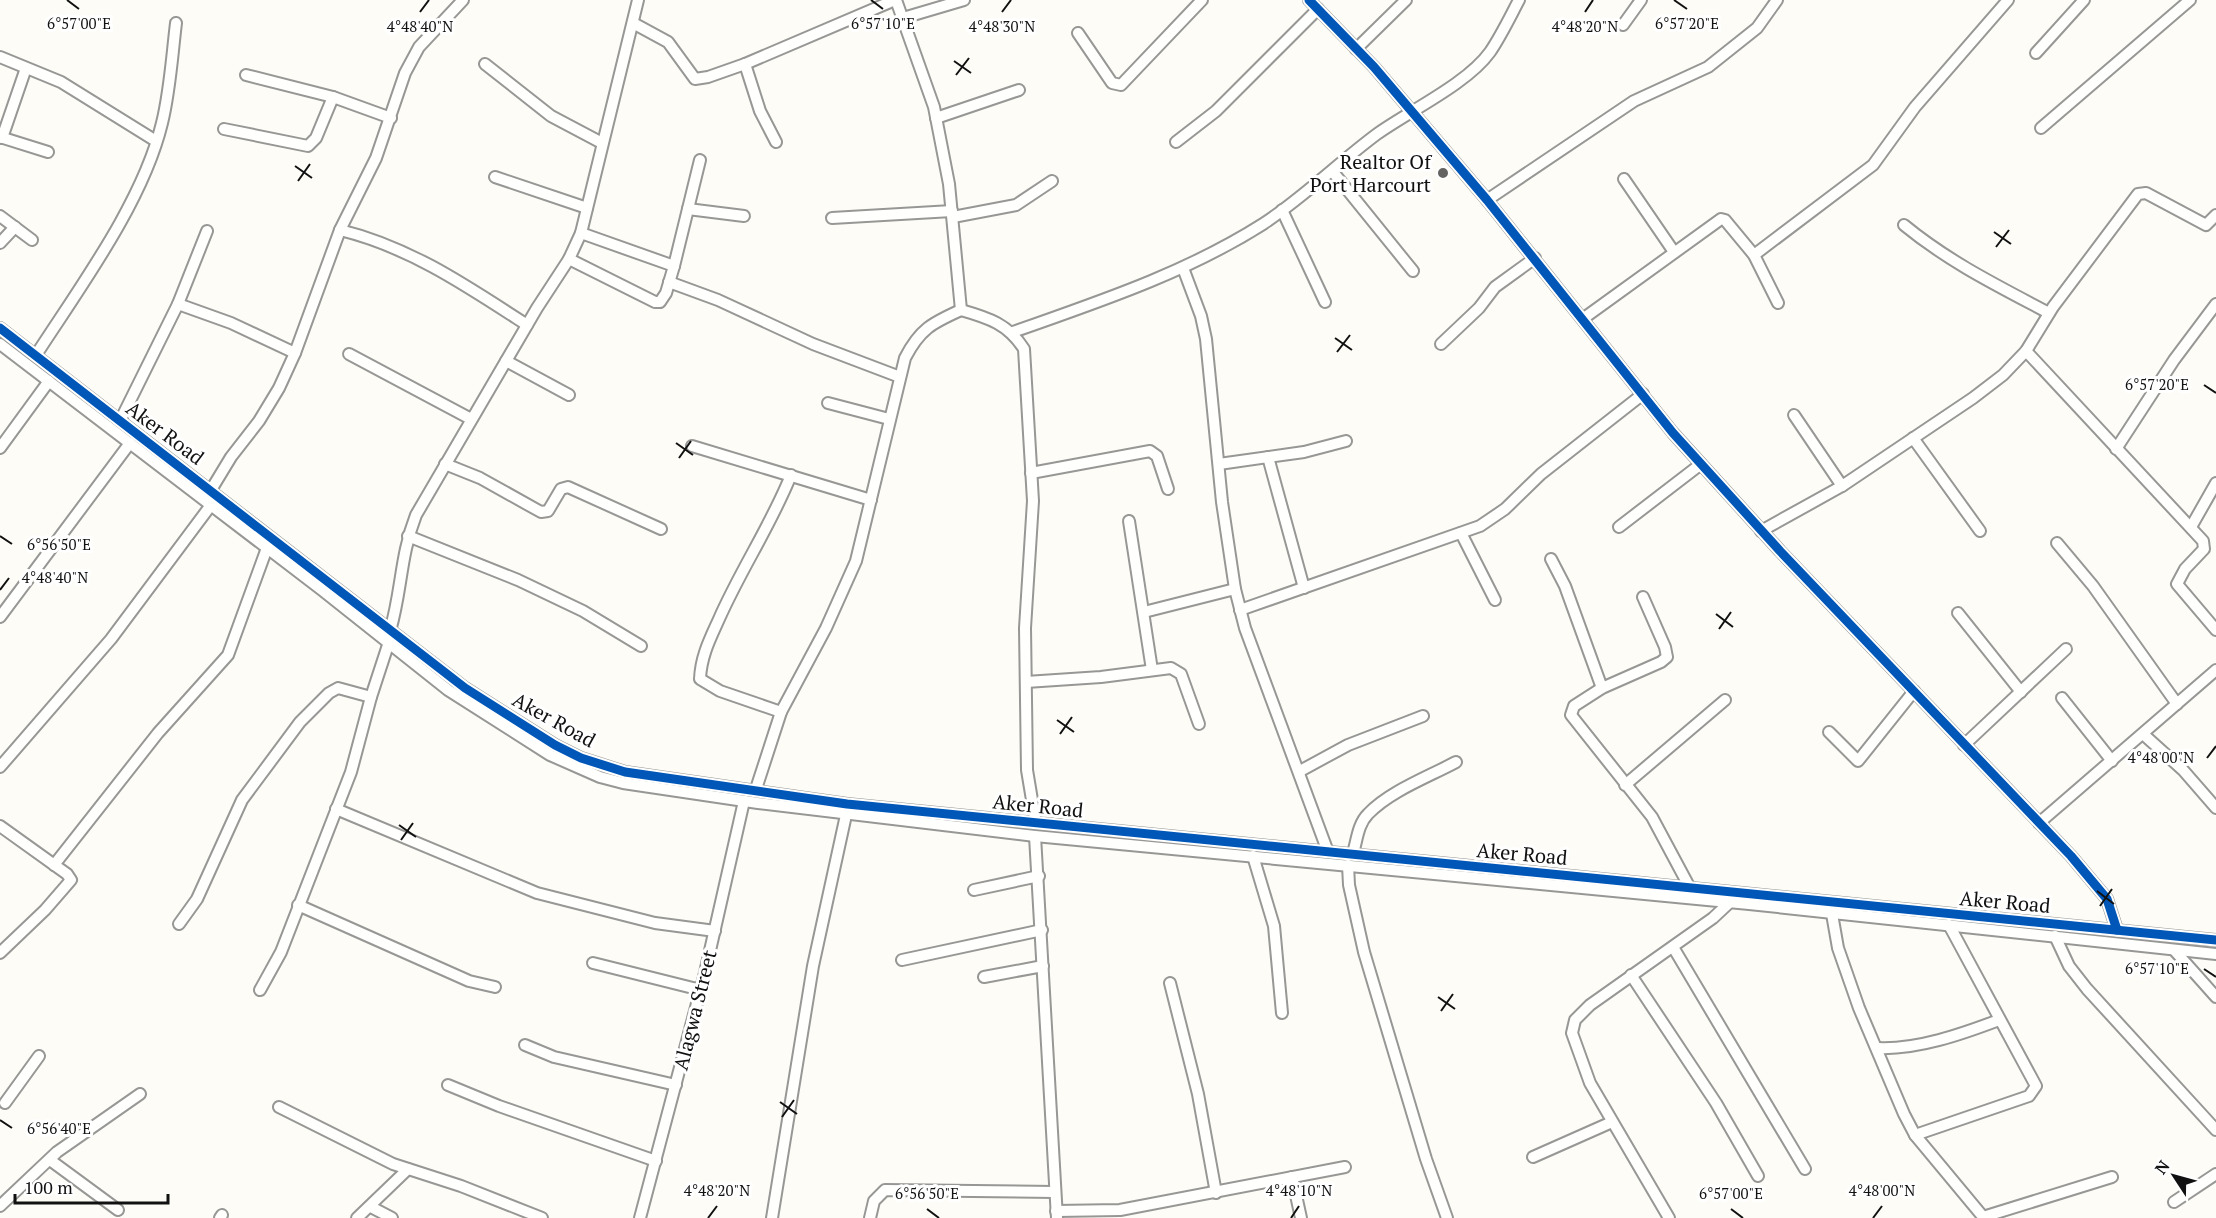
<svg xmlns="http://www.w3.org/2000/svg" width="2216" height="1218" viewBox="0 0 2216 1218" font-family="'PT Serif',serif">
	<rect width="100%" height="100%" fill="#fdfcf7"/>
	<g fill="none" stroke-linecap="round" stroke-linejoin="round">
		<g stroke="#979795" stroke-width="14">
			<g id="minor">
				<path d="M 896,0 L 934,107 L 949,184 L 961,310"/>
				<path d="M 1309,0 L 1374,67 L 1487,200 L 1673,433 L 1780,551 L 2071,856 L 2107,899 L 2117,930"/>
				<path d="M 903,18 L 964,0"/>
				<path d="M 633,23 L 668,42 L 695,79 L 708,77 L 745,64 L 895,0"/>
				<path d="M 1623,25 L 1641,0"/>
				<path d="M 1078,33 L 1112,83 L 1121,85 L 1202,0"/>
				<path d="M 1356,49 L 1406,0"/>
				<path d="M 2036,53 L 2084,0"/>
				<path d="M 0,57 L 61,82 L 156,141"/>
				<path d="M 485,64 L 551,116 L 602,143"/>
				<path d="M 745,64 L 760,111 L 776,142"/>
				<path d="M 246,75 L 333,97 L 391,118"/>
				<path d="M 936,118 L 1019,90"/>
				<path d="M 2041,128 L 2190,0"/>
				<path d="M 224,129 L 308,146 L 316,138 L 333,97"/>
				<path d="M 0,137 L 48,152"/>
				<path d="M 2,138 L 26,68"/>
				<path d="M 1176,142 L 1216,111 L 1318,9"/>
				<path d="M 1333,172 L 1413,271"/>
				<path d="M 495,177 L 587,208"/>
				<path d="M 1624,179 L 1674,252"/>
				<path d="M 1487,200 L 1634,101 L 1708,67 L 1757,28 L 1777,0"/>
				<path d="M 688,209 L 744,216"/>
				<path d="M 1282,210 L 1325,302"/>
				<path d="M 0,216 L 32,240"/>
				<path d="M 953,217 L 1016,205 L 1052,181"/>
				<path d="M 832,218 L 952,211"/>
				<path d="M 1904,225 C 1949,262 1998,286 2049,313"/>
				<path d="M 340,230 C 410,247 467,286 527,325"/>
				<path d="M 0,243 L 15,227"/>
				<path d="M 1754,255 L 1873,165 L 1915,107 L 2008,0"/>
				<path d="M 569,259 L 655,302 L 660,302 L 666,293 L 674,266 L 581,233"/>
				<path d="M 674,266 L 700,160"/>
				<path d="M 1183,268 L 1201,316 L 1206,339 L 1222,502 L 1235,589 L 1245,628 L 1328,852"/>
				<path d="M 669,282 L 718,300 L 813,344 L 900,377"/>
				<path d="M 178,304 L 231,323 L 295,353"/>
				<path d="M 1584,318 L 1721,219 L 1725,220 L 1754,255 L 1778,303"/>
				<path d="M 0,328 L 465,688 L 555,745 L 581,758 L 625,772 L 847,804 L 2216,940"/>
				<path d="M 1013,332 C 1098,302 1186,273 1263,224 C 1304,197 1338,163 1377,134 C 1409,111 1467,84 1490,52 C 1501,36 1510,17 1519,0"/>
				<path d="M 0,344 L 322,590 L 448,690 L 550,755 L 600,777 L 623,783 L 758,803 L 1035,836 L 1749,904 L 2216,954"/>
				<path d="M 1441,344 L 1479,308 L 1495,287 L 1535,258"/>
				<path d="M 2026,351 L 2203,541 L 2204,549 L 2185,569 L 2177,584 L 2216,630"/>
				<path d="M 349,354 L 471,419"/>
				<path d="M 36,355 C 80,287 143,202 162,123 C 170,91 172,56 176,23"/>
				<path d="M 506,361 L 569,395"/>
				<path d="M 828,403 L 889,419"/>
				<path d="M 1794,415 L 1842,486"/>
				<path d="M 120,421 L 178,304 L 207,231"/>
				<path d="M 1913,438 L 1980,531"/>
				<path d="M 692,446 L 871,500"/>
				<path d="M 0,448 L 49,381"/>
				<path d="M 2116,449 L 2174,360 L 2216,304"/>
				<path d="M 1268,457 L 1304,588"/>
				<path d="M 445,464 L 480,478 L 541,512 L 548,511 L 561,489 L 568,487 L 661,529"/>
				<path d="M 1219,464 L 1304,452 L 1346,441"/>
				<path d="M 1031,473 L 1150,451 L 1157,456 L 1168,489"/>
				<path d="M 211,490 L 231,457 L 259,421 L 279,388 L 295,353 L 340,230 L 376,158 L 405,73 L 419,47 L 463,0"/>
				<path d="M 1129,521 L 1152,670"/>
				<path d="M 1619,527 L 1701,464"/>
				<path d="M 2191,527 L 2216,483"/>
				<path d="M 1761,531 L 1842,486 L 1973,398 L 2003,375 L 2026,351 L 2053,307 L 2138,194 L 2146,193 L 2206,225 L 2216,215"/>
				<path d="M 1461,533 L 1495,600"/>
				<path d="M 408,536 L 518,580 L 583,611 L 641,646"/>
				<path d="M 2057,543 L 2093,586 L 2177,704"/>
				<path d="M 1551,559 L 1565,586 L 1602,688"/>
				<path d="M 1643,597 L 1665,647 L 1667,657 L 1661,662 L 1602,688 L 1574,706 L 1571,715 L 1652,817 L 1690,888"/>
				<path d="M 1240,610 L 1480,526 L 1505,509 L 1541,474 L 1643,394"/>
				<path d="M 1144,612 L 1235,589"/>
				<path d="M 1958,613 L 2021,692"/>
				<path d="M 0,617 L 130,443"/>
				<path d="M 390,631 C 402,590 400,556 416,515 L 537,308 L 569,259 L 581,233 L 638,0"/>
				<path d="M 1026,682 L 1101,677 L 1171,668 L 1181,674 L 1199,724"/>
				<path d="M 2062,698 L 2112,761"/>
				<path d="M 781,712 L 720,691 L 700,679 C 701,656 710,639 719,619 C 741,569 771,525 791,475"/>
				<path d="M 1829,732 L 1858,761 L 1914,691"/>
				<path d="M 2143,734 L 2183,770 L 2216,808"/>
				<path d="M 1964,745 L 2066,649"/>
				<path d="M 0,767 L 111,639 L 211,505"/>
				<path d="M 1300,771 L 1348,745 L 1423,716"/>
				<path d="M 1625,785 L 1725,700"/>
				<path d="M 755,792 L 781,712 L 826,628 L 856,561 L 905,358 C 920,329 932,323 961,310 C 989,318 1008,324 1024,349 L 1033,501 L 1025,628 L 1027,770 L 1036,824"/>
				<path d="M 336,809 L 537,893 L 655,923 L 715,931"/>
				<path d="M 2039,823 L 2216,670"/>
				<path d="M 0,826 L 67,874 L 71,880 L 45,910 L 0,953"/>
				<path d="M 1035,836 L 1057,1218"/>
				<path d="M 1353,853 C 1357,840 1358,824 1368,814 C 1390,791 1428,777 1456,762"/>
				<path d="M 1253,856 L 1274,926 L 1282,1013"/>
				<path d="M 54,865 L 158,733 L 228,655 L 267,548"/>
				<path d="M 1348,865 L 1349,885 L 1364,952 L 1426,1159 L 1447,1218"/>
				<path d="M 974,890 L 1039,876"/>
				<path d="M 298,905 L 469,981 L 495,987"/>
				<path d="M 1832,914 L 1838,948 L 1859,1008 L 1904,1114 L 1915,1135 L 1984,1218"/>
				<path d="M 179,924 L 197,899 L 242,800 L 300,722 L 329,693 L 338,688 L 371,697"/>
				<path d="M 2055,936 L 2069,966 L 2087,989 L 2216,1130"/>
				<path d="M 1673,947 L 1805,1169"/>
				<path d="M 2175,951 L 2216,997"/>
				<path d="M 902,960 L 1042,930"/>
				<path d="M 593,963 L 701,990"/>
				<path d="M 1631,975 L 1716,1103 L 1758,1176"/>
				<path d="M 984,977 L 1043,966"/>
				<path d="M 1170,983 L 1198,1094 L 1216,1193"/>
				<path d="M 260,990 L 281,952 L 351,772 L 371,697 L 388,645"/>
				<path d="M 525,1045 L 554,1057 L 676,1085"/>
				<path d="M 1877,1048 C 1917,1050 1962,1034 1999,1020"/>
				<path d="M 448,1085 L 499,1106 L 656,1161"/>
				<path d="M 5,1103 L 39,1056"/>
				<path d="M 279,1107 L 393,1164 L 461,1186 L 542,1218"/>
				<path d="M 1915,1135 L 2029,1096 L 2036,1086 L 1949,925"/>
				<path d="M 1533,1157 L 1612,1122"/>
				<path d="M 50,1160 L 118,1210"/>
				<path d="M 1292,1177 L 1301,1218"/>
				<path d="M 2174,1202 L 2216,1174"/>
				<path d="M 0,1206 L 57,1152 L 140,1094"/>
				<path d="M 371,1207 L 392,1218"/>
				<path d="M 1056,1211 L 1120,1210 L 1345,1167"/>
				<path d="M 1983,1217 L 2112,1177"/>
				<path d="M 220,1218 L 222,1215"/>
				<path d="M 357,1218 L 408,1169"/>
				<path d="M 640,1218 L 704,977 L 744,801"/>
				<path d="M 772,1218 L 813,966 L 846,815"/>
				<path d="M 870,1218 L 874,1201 L 885,1190 L 1055,1192"/>
				<path d="M 1669,1218 L 1590,1083 L 1572,1033 L 1575,1020 L 1590,1005 L 1713,918 L 1729,903"/>
			</g>
		</g>
		<use href="#minor" stroke="#fffffe" stroke-width="10"/>
		<g stroke="#fff" stroke-width="13">
			<g id="cycleway">
				<path d="M 1309,0 L 1374,67 L 1487,200 L 1673,433 L 1780,551 L 2071,856 L 2107,899 L 2117,930"/>
				<path d="M 0,328 L 465,688 L 555,745 L 581,758 L 625,772 L 847,804 L 2216,940"/>
			</g>
		</g>
		<use href="#cycleway" stroke="#0057b8" stroke-width="9"/>
	</g>
	<path fill="none" stroke="#111" stroke-width="2" d="M 67,0 L 79,9M 871,0 L 883,9M 1674,0 L 1687,9M 420,12 L 429,0M 1002,12 L 1011,0M 1585,12 L 1593,0M 954,61 L 971,73M 956,75 L 969,58M 295,166 L 312,178M 298,181 L 310,164M 1994,232 L 2011,244M 1996,247 L 2009,230M 1335,338 L 1352,350M 1337,352 L 1350,335M 2204,385 L 2216,393M 676,443 L 693,455M 679,458 L 691,441M 0,536 L 12,544M 0,590 L 9,578M 1716,614 L 1733,627M 1719,629 L 1731,612M 1057,720 L 1074,732M 1060,734 L 1072,717M 2207,758 L 2216,746M 399,825 L 416,837M 401,840 L 413,823M 2097,891 L 2114,904M 2100,906 L 2112,889M 2204,969 L 2216,977M 1438,997 L 1455,1009M 1441,1011 L 1453,994M 780,1102 L 797,1114M 782,1117 L 794,1100M 0,1120 L 12,1128M 927,1209 L 939,1218M 1731,1209 L 1743,1218M 708,1218 L 717,1206M 1291,1218 L 1299,1206M 1873,1218 L 1882,1206"/>
	<circle fill="#646362" stroke="#fff" stroke-width="2" cx="1443" cy="173" r="6"/>
	<g text-anchor="middle" stroke-width="6" stroke-linejoin="round" paint-order="stroke">
		<g font-size="20" fill="#111" stroke="#fff" text-anchor="end">
			<text x="1431" y="169">Realtor Of<tspan x="1431" dy="23">Port Harcourt</tspan></text>
		</g>
		<g font-size="20" fill="#111" stroke="#fff">
			<text transform="translate(165 433) rotate(37)" y="7">Aker Road</text>
			<text transform="translate(554 720) rotate(29)" y="7">Aker Road</text>
			<text transform="translate(1038 806) rotate(6)" y="7">Aker Road</text>
			<text transform="translate(1522 854) rotate(5)" y="7">Aker Road</text>
			<text transform="translate(2005 902) rotate(5)" y="7">Aker Road</text>
			<text transform="translate(695 1010) rotate(-76)" y="7">Alagwa Street</text>
		</g>
	</g>
	<g font-size="15" text-anchor="middle" fill="#111" stroke="#fff" stroke-width="6" stroke-linejoin="round" paint-order="stroke">
		<text x="79" y="29">6°57'00"E</text>
		<text x="883" y="29">6°57'10"E</text>
		<text x="1687" y="29">6°57'20"E</text>
		<text x="420" y="32">4°48'40"N</text>
		<text x="1002" y="32">4°48'30"N</text>
		<text x="1585" y="32">4°48'20"N</text>
		<text x="2157" y="390">6°57'20"E</text>
		<text x="59" y="550">6°56'50"E</text>
		<text x="55" y="583">4°48'40"N</text>
		<text x="2161" y="763">4°48'00"N</text>
		<text x="2157" y="974">6°57'10"E</text>
		<text x="59" y="1134">6°56'40"E</text>
		<text x="717" y="1196">4°48'20"N</text>
		<text x="1299" y="1196">4°48'10"N</text>
		<text x="1882" y="1196">4°48'00"N</text>
		<text x="927" y="1199">6°56'50"E</text>
		<text x="1731" y="1199">6°57'00"E</text>
	</g>
	<g transform="translate(2174 1176) rotate(306)" stroke="#ffffff" stroke-width="4.5" paint-order="stroke">
	<path d="M0-4.5L10 22L0 15L-10 22Z" fill="#111111"/>
	<text y="-9" font-size="16" font-weight="bold" text-anchor="middle" fill="#111111">N</text>
	</g>
	<path d="M15 1194v9h153v-9" fill="none" stroke="#111111" stroke-width="3"/>
	<text x="24" y="1194" font-size="18" fill="#111111" stroke="#ffffff" stroke-width="4.5" paint-order="stroke">100 m</text>
</svg>
